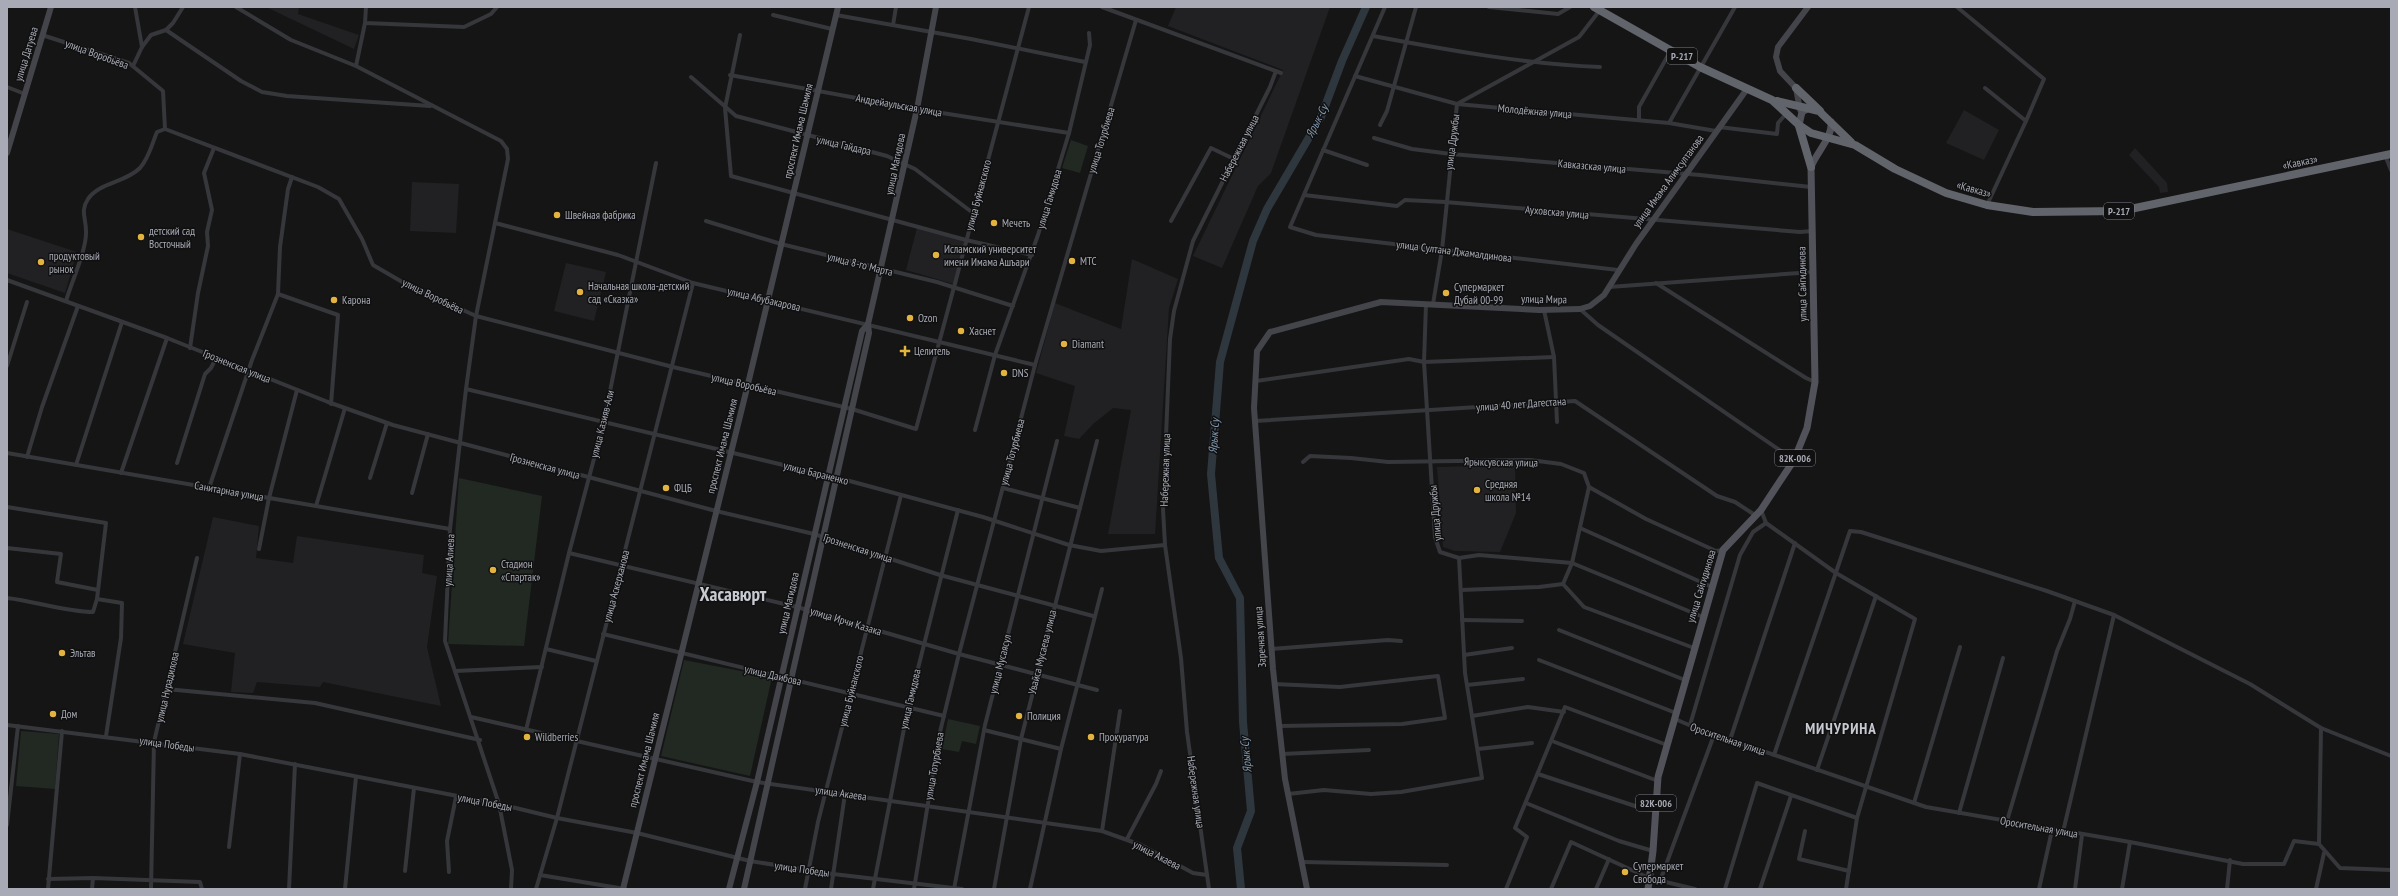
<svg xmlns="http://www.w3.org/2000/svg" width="2398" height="896" viewBox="0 0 2398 896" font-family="'PT Sans Narrow',sans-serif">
	<rect width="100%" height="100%" fill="#151516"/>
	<g fill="#212123">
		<path d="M 266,7 L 299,7 L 298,14 L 359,35 L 354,49 Z"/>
		<path d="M 1176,7 L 1330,7 L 1271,173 L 1258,186 L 1222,268 L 1193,256 L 1283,70 L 1168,26 Z"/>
		<path d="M 1964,110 L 1999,130 L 1984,160 L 1946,143 Z"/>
		<path d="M 2135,148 L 2167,183 L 2168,192 L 2160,193 L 2159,187 L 2129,155 Z"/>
		<path d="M 412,182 L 459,184 L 456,233 L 410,231 Z"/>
		<path d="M 917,228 L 965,241 L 957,285 L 906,270 Z"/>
		<path d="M 7,229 L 77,252 L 65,293 L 7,273 Z"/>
		<path d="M 1132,259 L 1178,279 L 1169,308 L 1155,534 L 1108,534 L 1131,410 L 1113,408 L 1093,424 L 1079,439 L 1064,436 L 1075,386 L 1036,373 L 1055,303 L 1121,329 Z"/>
		<path d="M 566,263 L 606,272 L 594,321 L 554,311 Z"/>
		<path d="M 1515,465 L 1516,513 L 1500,552 L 1455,551 L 1443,547 L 1437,467 Z"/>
		<path d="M 213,517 L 259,526 L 256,558 L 293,563 L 297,536 L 424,555 L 422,573 L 437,576 L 427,647 L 441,706 L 323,682 L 320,687 L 257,682 L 253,693 L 231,692 L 235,653 L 183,644 Z"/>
	</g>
	<g fill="#212922">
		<path d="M 1071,140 L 1088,146 L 1080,173 L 1062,168 Z"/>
		<path d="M 459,478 L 542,496 L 524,646 L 448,644 Z"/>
		<path d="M 684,660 L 772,677 L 750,776 L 661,756 Z"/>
		<path d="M 948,719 L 980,726 L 976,744 L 962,741 L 959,752 L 942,749 Z"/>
		<path d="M 21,731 L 59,734 L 55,789 L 16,786 Z"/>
	</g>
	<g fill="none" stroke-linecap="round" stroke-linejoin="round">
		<path stroke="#2f373e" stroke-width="8" d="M 1241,889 L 1237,848 L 1251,811 L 1243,722 L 1240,598 L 1219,558 L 1211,474 L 1220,362 L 1253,241 L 1267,209 L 1321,117 L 1342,61 L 1366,7"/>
		<g stroke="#36373b" stroke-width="4">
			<path d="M 135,7 L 142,47"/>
			<path d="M 236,7 L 291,40 L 356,66 L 501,141 L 507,149 L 508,159 L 476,316 L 466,389 L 450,529 L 445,641 L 499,804 L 512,870 L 511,889"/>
			<path d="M 366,7 L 365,23 L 464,27 L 491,14 L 497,7"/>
			<path d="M 1102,7 L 1281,73"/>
			<path d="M 1385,7 L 1290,227 L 1316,235 L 1618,270"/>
			<path d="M 1489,7 L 1558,14 L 1570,7"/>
			<path d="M 1957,7 L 2044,79 L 2026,121 L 1985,88"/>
			<path d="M 773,15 L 832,29"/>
			<path d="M 836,15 L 971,39 L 1085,62"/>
			<path d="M 893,25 L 896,7"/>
			<path d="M 166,30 L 241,81 L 262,92 L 287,96 L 430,106"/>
			<path d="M 42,35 L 129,63 L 163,91 L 165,129 L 318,187 L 339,199 L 362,239 L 373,265 L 404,283 L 476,316 L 673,367 L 852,409 L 916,429 L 1029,7"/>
			<path d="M 740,35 L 725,108 L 731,176 L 966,240 L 1032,255"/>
			<path d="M 1373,36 C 1448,50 1524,64 1600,67"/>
			<path d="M 133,66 L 142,47 L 151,35 L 166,30 L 173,23 L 183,7"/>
			<path d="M 356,66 L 365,23"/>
			<path d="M 730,75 L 917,109 L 1069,133"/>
			<path d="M 1355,76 L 1457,104 L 1669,123 L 1716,131"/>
			<path d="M 691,77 L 736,116 L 887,156 L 915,169 L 973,213"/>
			<path d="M 7,87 L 25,94"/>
			<path d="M 1457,104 L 1579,37 L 1600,10"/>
			<path d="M 1639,120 L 1639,107 L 1671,50"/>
			<path d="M 1669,123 L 1735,7"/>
			<path d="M 1380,125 L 1387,111 L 1416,7"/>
			<path d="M 1719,127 L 1777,134 L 1778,123 L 1785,115"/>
			<path d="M 1374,138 L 1412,149 L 1451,154 L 1700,175 L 1811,187"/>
			<path d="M 1323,150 L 1367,165"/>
			<path d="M 2385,155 L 2391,170"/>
			<path d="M 1304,195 L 1397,206 L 1405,200 L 1445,202 L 1800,232 L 1813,231"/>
			<path d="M 1987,205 L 2026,121"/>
			<path d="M 706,221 L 781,244 L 937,282 L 1013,306"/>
			<path d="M 1171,221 L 1211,148 L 1234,159"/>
			<path d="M 495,223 L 618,255 L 693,283 L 1035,365"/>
			<path d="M 7,280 L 167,338 L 328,402 L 393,425 L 716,511 L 814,534 L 940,575 L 1093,616"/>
			<path d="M 1656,283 L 1806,378 L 1815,382"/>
			<path d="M 1609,287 L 1813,272"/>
			<path d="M 278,294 L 338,315 L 331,404"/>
			<path d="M 66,301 C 71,283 87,249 86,231 C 86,218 80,211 88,199 C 100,182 125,183 140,168 C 149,158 152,144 157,132 L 165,129"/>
			<path d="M 1433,304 L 1442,250 L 1457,104"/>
			<path d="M 1580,309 L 1598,325 L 1794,460"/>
			<path d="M 1544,310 L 1554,357 L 1557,422"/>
			<path d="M 190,348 L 198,293 L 208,246 L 207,232 L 212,210 L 204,173 L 214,148"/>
			<path d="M 7,366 L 27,302"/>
			<path d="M 1256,381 L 1409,359 L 1424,362 L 1554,357"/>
			<path d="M 466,389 L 846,480 L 983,517 L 1069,545 L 1101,551 L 1165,545"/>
			<path d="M 1255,421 L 1575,401 L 1717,496 L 1735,502 L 1755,515"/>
			<path d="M 975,430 L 995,355 L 1038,235 L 1069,133 L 1090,45 L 1089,33"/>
			<path d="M 7,453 L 450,529"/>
			<path d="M 27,457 L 42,407 L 78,306"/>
			<path d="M 1303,462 L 1310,456 L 1351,458 L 1388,462 L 1530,460 L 1561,464 L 1584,473 L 1589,487 L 1646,519 L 1716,551 L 1723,550"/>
			<path d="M 177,463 L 205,374 L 211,368 L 216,358"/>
			<path d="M 76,465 L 122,322"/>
			<path d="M 121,473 L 167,338"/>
			<path d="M 370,478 L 387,423"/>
			<path d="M 209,488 L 252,360 L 278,294 L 280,247 L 288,189 L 292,177"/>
			<path d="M 1003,488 L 1080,508"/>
			<path d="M 412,493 L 428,434"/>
			<path d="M 316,506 L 345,408"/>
			<path d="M 7,507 L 106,523 L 97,599 L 122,603 L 121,638 L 106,736"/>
			<path d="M 1761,510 L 1766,523 L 1836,573 L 1915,619 L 1857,818 L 1846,889"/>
			<path d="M 1580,528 L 1712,587"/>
			<path d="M 7,548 L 61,554 L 57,582 L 98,590"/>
			<path d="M 259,549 L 269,498 L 297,390"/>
			<path d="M 569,553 L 797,607 L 959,654 L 1097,690"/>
			<path d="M 1459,558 L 1479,555 L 1572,563 L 1703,617"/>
			<path d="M 1563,584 L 1584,607 L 1694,648"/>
			<path d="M 1461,590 L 1539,587 L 1563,584 L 1572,563 L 1589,487"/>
			<path d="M 7,598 C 35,601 65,612 93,612 L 97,599"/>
			<path d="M 1462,620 L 1522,621"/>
			<path d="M 1559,630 L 1685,680"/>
			<path d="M 603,634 L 944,716"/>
			<path d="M 546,649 L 596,661"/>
			<path d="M 1271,649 L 1388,640 L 1401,641"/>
			<path d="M 1464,655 L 1512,648"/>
			<path d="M 1539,660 L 1676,713"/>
			<path d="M 455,671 L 542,667"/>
			<path d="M 1274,684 L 1340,687 L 1438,676 L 1445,718 L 1402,724 L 1279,726"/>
			<path d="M 1467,685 L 1523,679"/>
			<path d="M 166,689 L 315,703 L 480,740"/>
			<path d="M 1472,716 L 1528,707 L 1564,712"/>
			<path d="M 471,717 L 757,782 L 1102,831 L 1141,845 L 1193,873 L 1207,875"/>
			<path d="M 1675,719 L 1696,728 L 1926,807 L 2130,842 L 2243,864 L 2284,864 L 2294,841 L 2319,844 L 2340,868 L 2391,870"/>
			<path d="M 7,725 L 240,754 L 499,804 L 557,818 L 637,833 L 750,861 L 833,874 L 962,889"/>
			<path d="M 1690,725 L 1740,555 L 1753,532 L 1766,523"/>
			<path d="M 526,730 L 569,553 L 604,421 L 656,163"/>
			<path d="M 984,730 L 1061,749"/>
			<path d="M 1730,740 L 1795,543"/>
			<path d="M 1552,741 L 1658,781"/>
			<path d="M 1478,749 L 1532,743"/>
			<path d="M 1282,754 L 1369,750"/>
			<path d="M 1774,755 L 1850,531 L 1861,532 L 2047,591 L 2114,615 L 2250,684 L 2321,728 L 2391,756"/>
			<path d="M 1817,770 L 1876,596"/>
			<path d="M 1538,774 L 1644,809 L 1655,810"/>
			<path d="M 1288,794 L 1324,790 L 1371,794 L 1401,792 L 1482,778 L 1465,673 L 1459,558 L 1440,552 L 1435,537 L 1424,362 L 1426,304"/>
			<path d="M 1526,803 L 1619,841 L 1653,851"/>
			<path d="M 1914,803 L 1960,647"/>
			<path d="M 1959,813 L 2003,658"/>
			<path d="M 2007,821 L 2057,651 L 2070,619 L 2075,601"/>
			<path d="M 7,825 L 18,726"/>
			<path d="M 1102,831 L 1120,711"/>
			<path d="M 1805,831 L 1799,859 L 1849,871"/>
			<path d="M 2063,832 L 2114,615"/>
			<path d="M 1127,839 L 1156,784 L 1161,771"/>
			<path d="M 2319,844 L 2321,728"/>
			<path d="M 229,847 L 240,754"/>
			<path d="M 1302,862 L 1447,865"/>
			<path d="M 405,871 L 414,788"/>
			<path d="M 449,872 L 447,841 L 456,797"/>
			<path d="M 540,875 L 625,889"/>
			<path d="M 48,879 L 93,878 L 200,882 L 202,889"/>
			<path d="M 1660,881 L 1714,735"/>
			<path d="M 48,889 L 62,731"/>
			<path d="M 92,889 L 93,878"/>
			<path d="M 151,889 L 154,742 L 197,558"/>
			<path d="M 289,889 L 295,764"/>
			<path d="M 345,889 L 356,777"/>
			<path d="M 536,889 L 557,818 L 693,283"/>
			<path d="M 805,889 L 818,822 L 901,495"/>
			<path d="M 831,889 L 845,794"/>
			<path d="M 873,889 L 908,708 L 958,510"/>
			<path d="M 914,889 L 939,736 L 959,654 L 1035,365 L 1136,20"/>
			<path d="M 954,889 L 985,725 L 1057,441"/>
			<path d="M 994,889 L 1021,739 L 1097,441"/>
			<path d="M 1030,889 L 1061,749 L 1102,589"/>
			<path d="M 1209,889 L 1187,732 L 1181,658 L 1165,545 L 1163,509 L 1170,339 L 1174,311 L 1193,241 L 1270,87 L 1276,71"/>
			<path d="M 1506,889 L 1527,837 L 1515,828 L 1565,707 L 1667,745"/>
			<path d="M 1551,889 L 1571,842 L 1649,878 L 1695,889"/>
			<path d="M 1596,889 L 1609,859"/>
			<path d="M 1725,889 L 1757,783 L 1857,818"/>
			<path d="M 1760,889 L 1791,796"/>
			<path d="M 2039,889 L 2052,830"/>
			<path d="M 2075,889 L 2082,835"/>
			<path d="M 2122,889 L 2130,842"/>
			<path d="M 2227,889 L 2230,860"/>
			<path d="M 2316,889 L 2324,853"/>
		</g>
		<g stroke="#44454b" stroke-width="6">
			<path d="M 1800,110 L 1796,88 L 1780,71 L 1776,57 L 1778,47 L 1808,7"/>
			<path d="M 7,153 L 51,7"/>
			<path d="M 623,889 L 747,388 L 838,7"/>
			<path d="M 729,889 L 757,782 L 862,331 L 868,324"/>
			<path d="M 744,889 L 869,333 L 868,324 L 917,109 L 936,7"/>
			<path d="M 1307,889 L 1285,779 L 1273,669 L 1254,408 L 1257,351 L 1270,332 L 1381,302 L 1539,310 L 1580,309 L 1590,306 L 1604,295 L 1636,244 L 1747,89"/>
		</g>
		<g stroke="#52535a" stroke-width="7">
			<path d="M 1799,125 L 1802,112 L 1809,108"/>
			<path d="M 1648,889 L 1653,851 L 1658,777 L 1723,550 L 1761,510 L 1794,460 L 1807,428 L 1815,382 L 1811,167 C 1816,153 1833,137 1831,122"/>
		</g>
		<g stroke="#62646b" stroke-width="8">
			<path d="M 1594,7 L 1700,67 L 1772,100 L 1799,125 L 1811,133 L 1855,145 L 1895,169 L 1946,193 L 1987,205 L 2033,212 L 2121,211 L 2391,154"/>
			<path d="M 1796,88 L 1820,111"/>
			<path d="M 1777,101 L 1819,111 L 1851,142"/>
			<path d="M 1799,126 L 1811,167"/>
		</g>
	</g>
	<g fill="#e3b340" stroke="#101011" stroke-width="1.5">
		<circle cx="557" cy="215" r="4"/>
		<circle cx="994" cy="223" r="4"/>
		<circle cx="141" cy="237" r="4"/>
		<circle cx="936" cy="255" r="4"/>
		<circle cx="1072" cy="261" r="4"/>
		<circle cx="41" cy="262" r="4"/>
		<circle cx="580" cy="292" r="4"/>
		<circle cx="1446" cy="293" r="4"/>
		<circle cx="334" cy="300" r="4"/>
		<circle cx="910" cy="318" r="4"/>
		<circle cx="961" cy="331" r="4"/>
		<circle cx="1064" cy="344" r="4"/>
		<path d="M903 345h4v4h4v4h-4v4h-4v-4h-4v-4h4z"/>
		<circle cx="1004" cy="373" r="4"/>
		<circle cx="666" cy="488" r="4"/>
		<circle cx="1477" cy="490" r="4"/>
		<circle cx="493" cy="570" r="4"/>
		<circle cx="62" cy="653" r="4"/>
		<circle cx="53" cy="714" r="4"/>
		<circle cx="1019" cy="716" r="4"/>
		<circle cx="527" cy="737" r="4"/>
		<circle cx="1091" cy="737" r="4"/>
		<circle cx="1625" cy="872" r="4"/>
	</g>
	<g text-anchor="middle" stroke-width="3" stroke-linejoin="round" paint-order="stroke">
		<g fill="#101011" stroke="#7a7c84" stroke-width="1">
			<rect x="1667" y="48" width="30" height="16" rx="3"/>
			<rect x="2104" y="203" width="30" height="16" rx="3"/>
			<rect x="1775" y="450" width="40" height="16" rx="3"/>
			<rect x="1636" y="795" width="40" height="16" rx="3"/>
		</g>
		<g font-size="10" font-weight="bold" fill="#a8abb5">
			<text x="1682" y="60">Р-217</text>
			<text x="2119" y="215">Р-217</text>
			<text x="1795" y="462">82К-006</text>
			<text x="1656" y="807">82К-006</text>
		</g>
		<g font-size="11" fill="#a8abb5" stroke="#101011">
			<text transform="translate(26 54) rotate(-73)" y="4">улица Датуева</text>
			<text transform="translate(97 54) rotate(20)" y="4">улица Воробьёва</text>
			<text transform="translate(899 105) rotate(10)" y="4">Андрейаульская улица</text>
			<text transform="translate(1535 111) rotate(5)" y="4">Молодёжная улица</text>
			<text transform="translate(798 131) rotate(-77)" y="4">проспект Имама Шамиля</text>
			<text transform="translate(1101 140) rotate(-73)" y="4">улица Тотурбиева</text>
			<text transform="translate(1452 142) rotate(-83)" y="4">улица Дружбы</text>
			<text transform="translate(844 145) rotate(13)" y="4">улица Гайдара</text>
			<text transform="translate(1239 148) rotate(-63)" y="4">Набережная улица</text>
			<text transform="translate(2300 162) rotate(-12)" y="4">«Кавказ»</text>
			<text transform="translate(895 164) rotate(-78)" y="4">улица Магидова</text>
			<text transform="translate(1592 166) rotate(5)" y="4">Кавказская улица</text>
			<text transform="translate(1668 181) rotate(-54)" y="4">улица Имама Алимсултанова</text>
			<text transform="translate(1974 189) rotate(16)" y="4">«Кавказ»</text>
			<text transform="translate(978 195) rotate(-75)" y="4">улица Буйнакского</text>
			<text transform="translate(1049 199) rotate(-73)" y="4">улица Гамидова</text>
			<text transform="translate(1557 212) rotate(5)" y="4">Ауховская улица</text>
			<text transform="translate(1454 251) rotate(7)" y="4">улица Султана Джамалдинова</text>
			<text transform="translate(860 264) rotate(14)" y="4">улица 8-го Марта</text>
			<text transform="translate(1802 284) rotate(-91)" y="4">улица Сайгидинова</text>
			<text transform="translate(433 296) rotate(26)" y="4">улица Воробьёва</text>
			<text transform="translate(764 299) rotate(13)" y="4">улица Абубакарова</text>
			<text transform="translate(1544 299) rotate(1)" y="4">улица Мира</text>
			<text transform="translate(237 366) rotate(22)" y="4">Грозненская улица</text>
			<text transform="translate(744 384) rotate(13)" y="4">улица Воробьёва</text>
			<text transform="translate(1521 404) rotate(-4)" y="4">улица 40 лет Дагестана</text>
			<text transform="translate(602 424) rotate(-76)" y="4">улица Казияв-Али</text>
			<text transform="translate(722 446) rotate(-76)" y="4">проспект Имама Шамиля</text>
			<text transform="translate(1012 452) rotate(-75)" y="4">улица Тотурбиева</text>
			<text transform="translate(1501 462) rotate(1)" y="4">Ярыксувская улица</text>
			<text transform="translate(545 466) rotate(15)" y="4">Грозненская улица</text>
			<text transform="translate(1165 470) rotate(-88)" y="4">Набережная улица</text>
			<text transform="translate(816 473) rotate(14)" y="4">улица Бараненко</text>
			<text transform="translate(229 491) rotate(10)" y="4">Санитарная улица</text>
			<text transform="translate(1435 513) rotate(-95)" y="4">улица Дружбы</text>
			<text transform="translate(858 548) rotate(18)" y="4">Грозненская улица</text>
			<text transform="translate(449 560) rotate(-87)" y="4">улица Алиева</text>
			<text transform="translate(616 586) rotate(-75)" y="4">улица Аскерханова</text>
			<text transform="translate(1701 586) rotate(-73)" y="4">улица Сайгидинова</text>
			<text transform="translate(788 603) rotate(-77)" y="4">улица Магидова</text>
			<text transform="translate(846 621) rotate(17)" y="4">улица Ирчи Казака</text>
			<text transform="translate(1260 637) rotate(-94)" y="4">Заречная улица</text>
			<text transform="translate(1042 652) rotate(-76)" y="4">Увайса Мусаева улица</text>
			<text transform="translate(1000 664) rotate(-76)" y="4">улица Мусаясул</text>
			<text transform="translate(773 675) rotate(13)" y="4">улица Даибова</text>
			<text transform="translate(167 687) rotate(-77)" y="4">улица Нурадилова</text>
			<text transform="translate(851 691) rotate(-76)" y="4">улица Буйнакского</text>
			<text transform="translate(910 699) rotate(-77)" y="4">улица Гамидова</text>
			<text transform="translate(1728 739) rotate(19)" y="4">Оросительная улица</text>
			<text transform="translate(167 744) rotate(8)" y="4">улица Победы</text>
			<text transform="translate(644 760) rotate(-76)" y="4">проспект Имама Шамиля</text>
			<text transform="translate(934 766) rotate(-80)" y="4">улица Тотурбиева</text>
			<text transform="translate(1196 792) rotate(82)" y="4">Набережная улица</text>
			<text transform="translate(841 793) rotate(8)" y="4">улица Акаева</text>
			<text transform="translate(485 802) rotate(11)" y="4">улица Победы</text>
			<text transform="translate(2039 827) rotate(10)" y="4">Оросительная улица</text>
			<text transform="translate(1157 855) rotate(27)" y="4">улица Акаева</text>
			<text transform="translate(802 869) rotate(8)" y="4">улица Победы</text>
		</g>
		<g font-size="11" fill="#a8abb5" stroke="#101011" text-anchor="start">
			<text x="565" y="219">Швейная фабрика</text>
			<text x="1002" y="227">Мечеть</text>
			<text x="149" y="235">детский сад<tspan x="149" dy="13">Восточный</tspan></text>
			<text x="944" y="253">Исламский университет<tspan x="944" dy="13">имени Имама Ашъари</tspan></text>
			<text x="49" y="260">продуктовый<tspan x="49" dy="13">рынок</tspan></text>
			<text x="1080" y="265">МТС</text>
			<text x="588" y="290">Начальная школа-детский<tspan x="588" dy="13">сад «Сказка»</tspan></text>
			<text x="1454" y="291">Супермаркет<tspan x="1454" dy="13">Дубай 00-99</tspan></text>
			<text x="342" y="304">Карона</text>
			<text x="918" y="322">Ozon</text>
			<text x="969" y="335">Хаснет</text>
			<text x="1072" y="348">Diamant</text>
			<text x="914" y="355">Целитель</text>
			<text x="1012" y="377">DNS</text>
			<text x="1485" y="488">Средняя<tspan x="1485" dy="13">школа №14</tspan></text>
			<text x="674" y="492">ФЦБ</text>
			<text x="501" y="568">Стадион<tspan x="501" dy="13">«Спартак»</tspan></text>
			<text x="70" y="657">Эльтав</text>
			<text x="61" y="718">Дом</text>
			<text x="1027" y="720">Полиция</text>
			<text x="535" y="741">Wildberries</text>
			<text x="1099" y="741">Прокуратура</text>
			<text x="1633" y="870">Супермаркет<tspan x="1633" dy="13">Свобода</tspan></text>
		</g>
		<g font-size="12" font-style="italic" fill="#8197ae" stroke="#101011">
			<text transform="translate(1317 121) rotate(-63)" y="4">Ярык-Су</text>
			<text transform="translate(1214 436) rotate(-86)" y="4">Ярык-Су</text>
			<text transform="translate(1246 755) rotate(-95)" y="4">Ярык-Су</text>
		</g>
		<g font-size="15" font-weight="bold" letter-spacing="1" fill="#c8cad2" stroke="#101011">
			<text x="1841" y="734">МИЧУРИНА</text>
		</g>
		<g font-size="19" font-weight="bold" fill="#c8cad2" stroke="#101011">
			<text x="733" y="601">Хасавюрт</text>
		</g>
	</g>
	<rect width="2398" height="896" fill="none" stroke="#a8abb5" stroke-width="16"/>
</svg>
